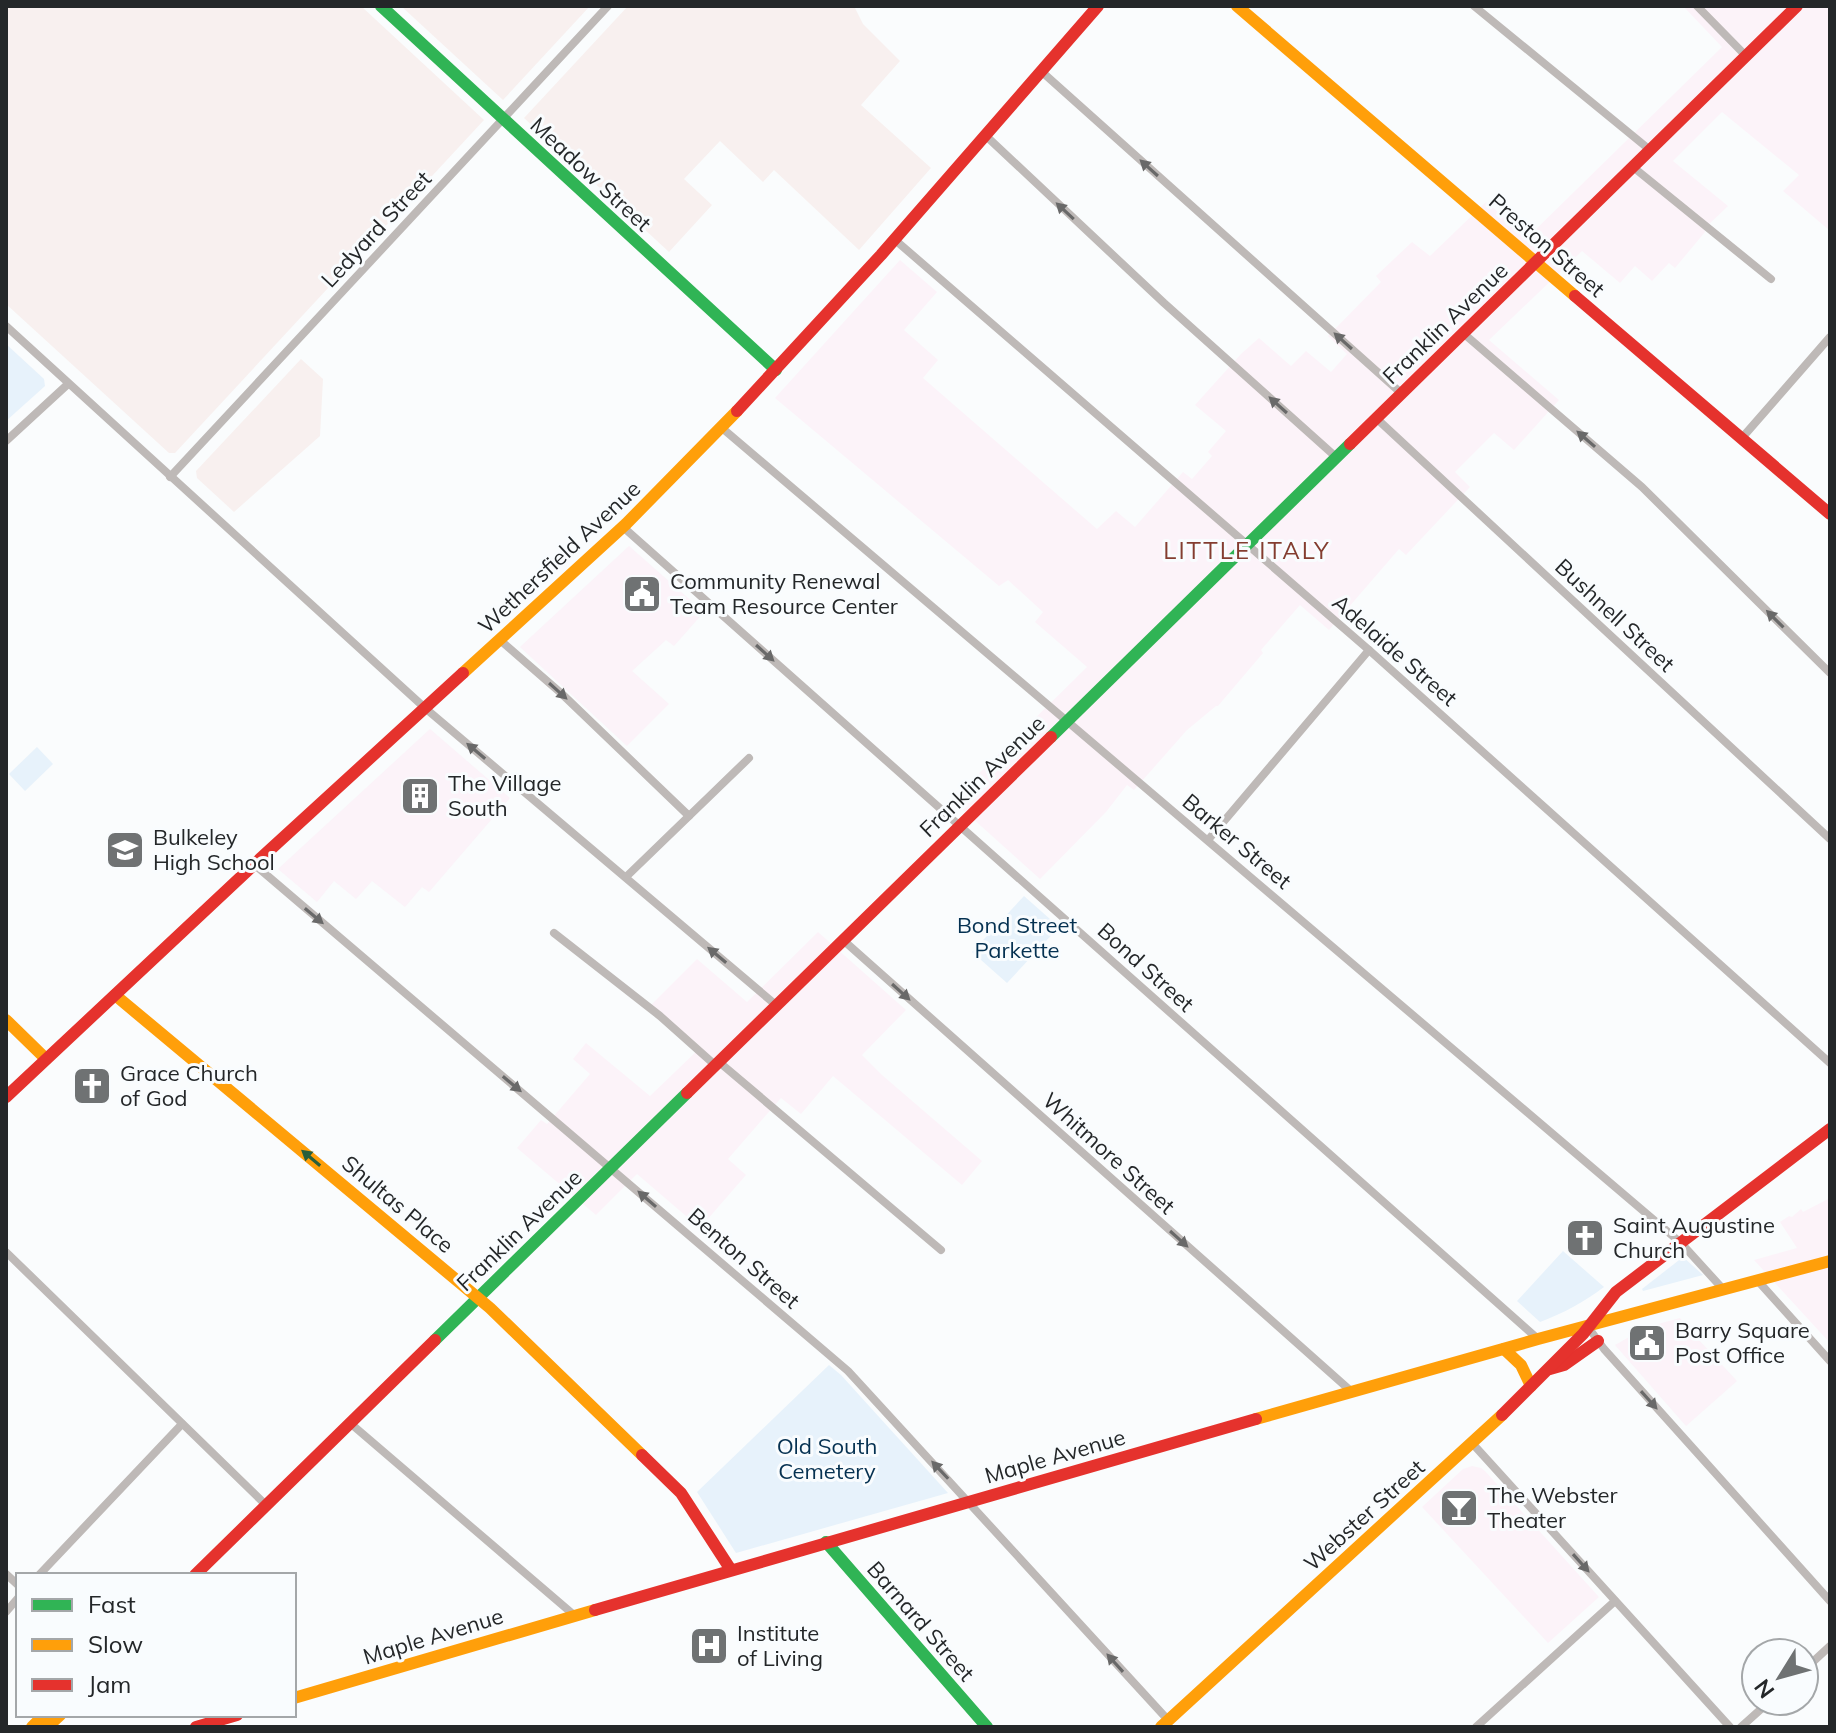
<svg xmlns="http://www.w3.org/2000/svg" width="1836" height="1733" viewBox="0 0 1836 1733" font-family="Mulish,sans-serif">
	<rect width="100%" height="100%" fill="#fafcfd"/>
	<g fill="#fcf3f9">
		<path d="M 1683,6 L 1830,6 L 1830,228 L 1829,230 L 1783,191 L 1799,175 L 1722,112 L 1673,161 L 1728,206 L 1704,229 L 1705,232 L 1675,268 L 1669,263 L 1652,281 L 1635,266 L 1620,283 L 1582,251 L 1489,340 L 1559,400 L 1514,450 L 1494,433 L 1455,472 L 1470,487 L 1406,555 L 1399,549 L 1329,630 L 1300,605 L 1261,650 L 1263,653 L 1218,706 L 1216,706 L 1187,730 L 1134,790 L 1127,785 L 1106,812 L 1040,879 L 952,800 L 1087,667 L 1035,622 L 1043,612 L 1008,580 L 999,586 L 775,398 L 900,260 L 937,292 L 904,330 L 938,360 L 923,378 L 1097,529 L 1116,511 L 1135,527 L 1183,472 L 1192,479 L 1212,456 L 1208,452 L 1226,431 L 1195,405 L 1241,354 L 1259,338 L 1291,366 L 1306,351 L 1331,372 L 1347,354 L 1328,336 L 1381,282 L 1376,276 L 1412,242 L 1430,256 L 1486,202 L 1528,237 L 1722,47 Z"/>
		<path d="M 629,546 L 704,612 L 674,646 L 666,640 L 632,671 L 669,704 L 627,746 L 520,647 Z"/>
		<path d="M 430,729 L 510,798 L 429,892 L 422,887 L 405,907 L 372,881 L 356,899 L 334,881 L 317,902 L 278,869 Z"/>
		<path d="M 818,932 L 906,1010 L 862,1055 L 882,1075 L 982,1161 L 962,1185 L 833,1076 L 801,1114 L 781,1098 L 728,1159 L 746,1175 L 700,1228 L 637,1174 L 596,1215 L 517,1148 L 541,1120 L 547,1124 L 590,1074 L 573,1059 L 586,1043 L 650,1096 L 701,1047 L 651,1005 L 697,959 L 747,1002 Z"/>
		<path d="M 1830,1198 L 1830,1343 L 1754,1260 L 1797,1248 L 1780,1222 L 1789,1216 L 1792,1217 L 1801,1209 L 1803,1212 Z"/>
		<path d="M 1680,1318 L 1685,1325 L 1737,1381 L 1686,1426 L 1615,1345 L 1647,1327 Z"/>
		<path d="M 1472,1466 L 1481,1468 L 1485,1471 L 1599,1597 L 1548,1643 L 1422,1507 L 1463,1469 Z"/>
	</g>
	<g fill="#f8f0ef">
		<path d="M 6,6 L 361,6 L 484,120 L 175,453 L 169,453 L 6,304 Z"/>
		<path d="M 401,6 L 590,6 L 503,100 Z"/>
		<path d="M 628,6 L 854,6 L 863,24 L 900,61 L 861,105 L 931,168 L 859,250 L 774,170 L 763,182 L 720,141 L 684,179 L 712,205 L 669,252 L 524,118 Z"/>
		<path d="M 301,359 L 323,379 L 320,436 L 234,512 L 197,478 L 196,471 Z"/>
	</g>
	<g fill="#e7f2fb">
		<path d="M 6,344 L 44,379 L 45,386 L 6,421 Z"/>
		<path d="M 37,747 L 53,764 L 25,791 L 9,774 Z"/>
		<path d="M 1024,896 L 1059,927 L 1007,983 L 972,952 Z"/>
		<path d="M 1563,1251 L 1604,1287 C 1584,1302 1564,1313 1540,1322 L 1517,1301 Z"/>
		<path d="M 1683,1257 L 1703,1275 L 1643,1291 L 1642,1289 Z"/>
		<path d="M 829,1365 L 841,1375 L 948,1493 L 736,1553 L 697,1492 Z"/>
	</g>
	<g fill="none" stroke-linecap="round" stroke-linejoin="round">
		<g stroke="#beb9b7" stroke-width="8">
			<path d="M 1474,6 L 1650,150"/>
			<path d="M 1697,6 L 1746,56"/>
			<path d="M 1041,71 L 1401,393"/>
			<path d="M 985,135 L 1164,303 L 1336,457"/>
			<path d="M 1633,167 L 1771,279"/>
			<path d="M 894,239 L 1369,650 L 1830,1063"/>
			<path d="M 6,326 L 425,708 L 776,1005"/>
			<path d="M 1463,333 L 1642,487 L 1830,673"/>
			<path d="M 1376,418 L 1830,839"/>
			<path d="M 722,428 L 1681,1243 L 1722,1288"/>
			<path d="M 1741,439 L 1830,337"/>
			<path d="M 6,441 L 68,384"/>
			<path d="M 170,477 L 608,6"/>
			<path d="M 623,527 L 1538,1339"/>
			<path d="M 500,640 L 562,694 L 689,816"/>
			<path d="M 1208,840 L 1369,650"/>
			<path d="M 255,865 L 848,1371 L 1168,1720"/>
			<path d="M 626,877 L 749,758"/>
			<path d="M 554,933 L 660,1016 L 715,1065"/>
			<path d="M 843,940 L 1352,1392"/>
			<path d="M 719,1062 L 941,1250"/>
			<path d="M 6,1252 L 266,1505"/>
			<path d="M 1758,1281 L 1830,1361"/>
			<path d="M 1588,1327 L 1604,1349 L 1830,1601"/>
			<path d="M 350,1423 L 574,1615"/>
			<path d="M 1472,1443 L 1730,1727"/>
			<path d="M 6,1574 L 18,1585"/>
			<path d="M 39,1575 L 182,1424"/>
			<path d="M 6,1612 L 18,1598"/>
			<path d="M 1804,1670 L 1830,1646"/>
			<path d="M 1476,1727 L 1615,1601"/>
			<path d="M 1741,1727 L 1770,1701"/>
		</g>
		<g stroke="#30b455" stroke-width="12">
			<path d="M 381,6 L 776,370"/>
			<path d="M 1051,737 L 1350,444"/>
			<path d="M 435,1340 L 687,1093"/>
			<path d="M 826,1542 L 987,1727"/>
		</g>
		<g stroke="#ff9f0a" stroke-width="12">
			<path d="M 1237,6 L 1575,296"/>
			<path d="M 463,673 L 626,524 L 737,411"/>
			<path d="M 115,995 L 490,1308 L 642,1455"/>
			<path d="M 6,1020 L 46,1059"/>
			<path d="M 1504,1349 L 1521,1365 L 1531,1386"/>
			<path d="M 1256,1419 L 1538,1339 L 1830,1261"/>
			<path d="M 294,1698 L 595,1610"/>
			<path d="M 32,1727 L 44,1715"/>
			<path d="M 47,1727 L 60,1715"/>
			<path d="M 1161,1727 L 1502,1415"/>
		</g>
		<g stroke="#e5322d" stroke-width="12">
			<path d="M 1575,296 L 1830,514"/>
			<path d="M 737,411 L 881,255 L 1098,6"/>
			<path d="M 1350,444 L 1797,6"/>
			<path d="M 687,1093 L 1051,737"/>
			<path d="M 6,1097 L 261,858 L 463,673"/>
			<path d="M 1550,1369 L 1564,1365 L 1598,1341"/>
			<path d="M 1502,1415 L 1583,1334 L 1616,1292 L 1830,1129"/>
			<path d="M 642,1455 L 681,1493 L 731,1570"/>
			<path d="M 195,1575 L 435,1340"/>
			<path d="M 595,1610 L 1256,1419"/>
			<path d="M 196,1727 L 237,1715"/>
		</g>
	</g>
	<defs><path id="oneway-solid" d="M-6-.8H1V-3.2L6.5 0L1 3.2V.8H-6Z" transform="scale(2)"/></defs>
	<g fill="#696969">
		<use href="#oneway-solid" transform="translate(1149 168) rotate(-138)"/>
		<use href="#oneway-solid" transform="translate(1065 211) rotate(-137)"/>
		<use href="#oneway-solid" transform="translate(1343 341) rotate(-138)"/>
		<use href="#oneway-solid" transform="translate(1278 405) rotate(-138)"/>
		<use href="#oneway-solid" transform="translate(1586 439) rotate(-139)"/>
		<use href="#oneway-solid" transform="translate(1775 619) rotate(-135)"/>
		<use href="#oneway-solid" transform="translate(765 653) rotate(42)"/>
		<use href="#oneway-solid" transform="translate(558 691) rotate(42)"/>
		<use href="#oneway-solid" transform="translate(476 751) rotate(-140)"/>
		<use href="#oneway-solid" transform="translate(314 916) rotate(40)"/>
		<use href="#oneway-solid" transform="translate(717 955) rotate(-140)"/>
		<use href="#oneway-solid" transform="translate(901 992) rotate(42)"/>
		<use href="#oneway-solid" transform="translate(512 1084) rotate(40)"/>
		<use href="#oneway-solid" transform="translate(647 1199) rotate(-139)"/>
		<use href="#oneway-solid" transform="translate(1179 1239) rotate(42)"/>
		<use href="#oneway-solid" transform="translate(1649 1400) rotate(48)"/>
		<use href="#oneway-solid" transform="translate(940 1470) rotate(-133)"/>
		<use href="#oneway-solid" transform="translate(1581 1563) rotate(48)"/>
		<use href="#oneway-solid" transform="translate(1115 1663) rotate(-132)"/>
	</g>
	<use fill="#295f3b" href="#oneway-solid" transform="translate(311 1158) rotate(-140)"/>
	<defs>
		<g id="civic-square" transform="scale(2)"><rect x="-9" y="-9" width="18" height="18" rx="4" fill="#6f7273" stroke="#f9fcfe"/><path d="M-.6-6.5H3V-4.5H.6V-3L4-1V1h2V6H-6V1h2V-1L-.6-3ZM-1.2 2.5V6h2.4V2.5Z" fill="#fff"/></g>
		<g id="building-square" transform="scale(2)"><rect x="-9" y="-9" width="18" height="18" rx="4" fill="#6f7273" stroke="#f9fcfe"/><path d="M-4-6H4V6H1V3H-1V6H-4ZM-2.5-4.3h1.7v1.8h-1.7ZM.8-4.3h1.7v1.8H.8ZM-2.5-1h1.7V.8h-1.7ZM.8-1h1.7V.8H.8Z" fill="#fff"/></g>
		<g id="school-square" transform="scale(2)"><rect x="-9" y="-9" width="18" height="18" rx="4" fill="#6f7273" stroke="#f9fcfe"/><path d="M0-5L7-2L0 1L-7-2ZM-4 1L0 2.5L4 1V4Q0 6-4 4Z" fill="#fff"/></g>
		<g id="church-square" transform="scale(2)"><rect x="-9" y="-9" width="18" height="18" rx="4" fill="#6f7273" stroke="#f9fcfe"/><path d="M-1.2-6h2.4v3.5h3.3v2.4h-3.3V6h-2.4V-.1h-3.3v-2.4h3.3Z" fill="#fff"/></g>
		<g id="bar-square" transform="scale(2)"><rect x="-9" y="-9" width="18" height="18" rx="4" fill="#6f7273" stroke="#f9fcfe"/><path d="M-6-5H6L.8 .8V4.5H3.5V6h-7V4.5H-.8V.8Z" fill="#fff"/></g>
		<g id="hospital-square" transform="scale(2)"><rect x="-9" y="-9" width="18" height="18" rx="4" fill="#6f7273" stroke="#f9fcfe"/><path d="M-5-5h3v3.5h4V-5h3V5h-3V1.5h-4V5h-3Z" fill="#fff"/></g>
	</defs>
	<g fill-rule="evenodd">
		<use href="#civic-square" x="642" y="594"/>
		<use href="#building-square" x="420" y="796"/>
		<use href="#school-square" x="125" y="850"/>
		<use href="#church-square" x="92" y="1086"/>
		<use href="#church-square" x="1585" y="1238"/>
		<use href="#civic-square" x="1647" y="1343"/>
		<use href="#bar-square" x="1459" y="1508"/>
		<use href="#hospital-square" x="709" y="1646"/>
	</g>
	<g text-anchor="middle" stroke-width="6" stroke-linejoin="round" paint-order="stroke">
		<g font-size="22" fill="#242729" stroke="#f9fcfe">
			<text transform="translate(591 174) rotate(43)" y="8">Meadow Street</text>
			<text transform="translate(376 229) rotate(-47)" y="8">Ledyard Street</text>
			<text transform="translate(1547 245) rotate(41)" y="8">Preston Street</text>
			<text transform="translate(1445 323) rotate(-44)" y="8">Franklin Avenue</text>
			<text transform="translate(559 557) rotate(-43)" y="8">Wethersfield Avenue</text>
			<text transform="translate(1615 615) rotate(43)" y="8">Bushnell Street</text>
			<text transform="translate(1395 650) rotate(41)" y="8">Adelaide Street</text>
			<text transform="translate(982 776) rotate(-44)" y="8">Franklin Avenue</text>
			<text transform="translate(1237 841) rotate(40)" y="8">Barker Street</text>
			<text transform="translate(1146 967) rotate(42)" y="8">Bond Street</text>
			<text transform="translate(1109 1153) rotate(42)" y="8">Whitmore Street</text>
			<text transform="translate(398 1204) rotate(40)" y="8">Shultas Place</text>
			<text transform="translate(519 1230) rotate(-44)" y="8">Franklin Avenue</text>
			<text transform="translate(744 1258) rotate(41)" y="8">Benton Street</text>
			<text transform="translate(1055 1456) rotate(-16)" y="8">Maple Avenue</text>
			<text transform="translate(1364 1515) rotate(-42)" y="8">Webster Street</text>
			<text transform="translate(921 1621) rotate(49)" y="8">Barnard Street</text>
			<text transform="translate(433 1636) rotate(-17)" y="8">Maple Avenue</text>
		</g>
		<g font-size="22" fill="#242729" stroke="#f9fcfe" text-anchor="start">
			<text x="670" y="589">Community Renewal<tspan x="670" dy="25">Team Resource Center</tspan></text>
			<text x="448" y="791">The Village<tspan x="448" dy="25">South</tspan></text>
			<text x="153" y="845">Bulkeley<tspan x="153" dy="25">High School</tspan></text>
			<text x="120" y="1081">Grace Church<tspan x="120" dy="25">of God</tspan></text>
			<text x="1613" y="1233">Saint Augustine<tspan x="1613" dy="25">Church</tspan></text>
			<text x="1675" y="1338">Barry Square<tspan x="1675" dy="25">Post Office</tspan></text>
			<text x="1487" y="1503">The Webster<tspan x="1487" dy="25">Theater</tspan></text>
			<text x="737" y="1641">Institute<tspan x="737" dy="25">of Living</tspan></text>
		</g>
		<g font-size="22" fill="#053151" stroke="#f9fcfe">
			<text x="1017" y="933">Bond Street<tspan x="1017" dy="25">Parkette</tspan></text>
			<text x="827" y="1454">Old South<tspan x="827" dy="25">Cemetery</tspan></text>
		</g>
		<g font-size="24" letter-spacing="2" fill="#843d30" stroke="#f9fcfe">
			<text x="1247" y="559">LITTLE ITALY</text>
		</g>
	</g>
	<rect width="1836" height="1733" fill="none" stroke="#242729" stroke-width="16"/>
	<rect x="16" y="1573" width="280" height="144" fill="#f9fcfe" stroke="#a4a7a9" stroke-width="2"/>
	<rect x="32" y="1599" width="40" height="12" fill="#30b455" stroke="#a4a7a9" stroke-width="2"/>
	<text x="88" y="1613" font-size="24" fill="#242729">Fast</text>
	<rect x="32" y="1639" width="40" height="12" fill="#ff9f0a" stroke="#a4a7a9" stroke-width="2"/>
	<text x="88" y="1653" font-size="24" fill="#242729">Slow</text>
	<rect x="32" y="1679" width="40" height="12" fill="#e5322d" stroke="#a4a7a9" stroke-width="2"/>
	<text x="88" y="1693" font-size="24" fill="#242729">Jam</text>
	<g transform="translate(1780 1677) rotate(233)"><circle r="38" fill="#f9fcfe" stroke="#a4a7a9" stroke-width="2"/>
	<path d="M0-6L14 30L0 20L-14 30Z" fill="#6f7273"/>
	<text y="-12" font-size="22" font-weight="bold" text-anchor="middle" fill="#242729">N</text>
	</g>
</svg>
